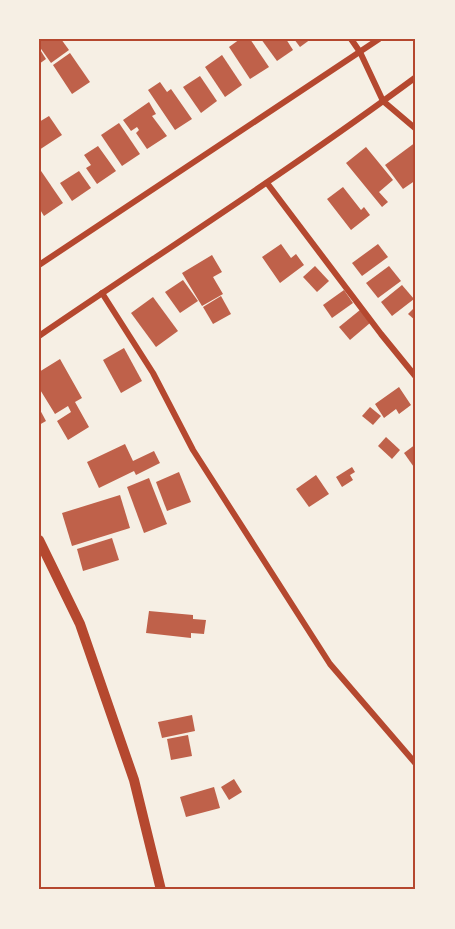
<svg xmlns="http://www.w3.org/2000/svg" width="455" height="929" viewBox="0 0 455 929" font-family="Roboto,sans-serif">
	<rect width="100%" height="100%" fill="#f6efe4"/>
	<g fill="#bf614a">
		<path d="M 39,39 L 61,39 L 69,50 L 51,63 L 39,46 Z"/>
		<path d="M 240,39 L 250,39 L 269,67 L 250,79 L 229,47 Z"/>
		<path d="M 261,39 L 286,39 L 293,50 L 277,61 Z"/>
		<path d="M 294,39 L 311,39 L 300,47 Z"/>
		<path d="M 39,48 L 46,59 L 39,64 Z"/>
		<path d="M 70,53 L 90,82 L 72,94 L 53,65 Z"/>
		<path d="M 222,55 L 242,85 L 225,97 L 205,67 Z"/>
		<path d="M 200,76 L 217,101 L 201,113 L 183,87 Z"/>
		<path d="M 160,82 L 167,92 L 171,89 L 192,119 L 175,130 L 148,90 Z"/>
		<path d="M 149,102 L 156,114 L 152,116 L 167,136 L 147,149 L 136,133 L 139,130 L 137,127 L 131,131 L 123,120 Z"/>
		<path d="M 49,116 L 62,135 L 39,150 L 39,122 Z"/>
		<path d="M 119,123 L 140,154 L 122,166 L 101,135 Z"/>
		<path d="M 416,142 L 416,180 L 403,189 L 385,165 Z"/>
		<path d="M 98,146 L 116,171 L 97,184 L 86,168 L 91,165 L 84,155 Z"/>
		<path d="M 366,147 L 393,180 L 379,192 L 388,202 L 382,207 L 346,163 Z"/>
		<path d="M 39,168 L 63,203 L 44,216 L 39,208 Z"/>
		<path d="M 79,171 L 91,188 L 72,201 L 60,183 Z"/>
		<path d="M 343,187 L 361,210 L 364,207 L 370,215 L 351,230 L 327,199 Z"/>
		<path d="M 281,244 L 291,258 L 296,254 L 304,265 L 280,283 L 262,257 Z"/>
		<path d="M 378,244 L 388,257 L 362,276 L 352,263 Z"/>
		<path d="M 212,255 L 222,272 L 213,277 L 223,294 L 202,306 L 182,273 Z"/>
		<path d="M 315,266 L 329,281 L 317,292 L 303,277 Z"/>
		<path d="M 389,266 L 401,281 L 378,298 L 366,283 Z"/>
		<path d="M 183,280 L 198,301 L 180,313 L 165,292 Z"/>
		<path d="M 402,285 L 414,299 L 392,316 L 381,302 Z"/>
		<path d="M 344,290 L 353,303 L 332,318 L 323,305 Z"/>
		<path d="M 221,296 L 231,314 L 213,324 L 203,307 Z"/>
		<path d="M 153,297 L 178,331 L 156,347 L 131,313 Z"/>
		<path d="M 416,306 L 416,321 L 408,314 Z"/>
		<path d="M 360,310 L 370,323 L 350,340 L 339,327 Z"/>
		<path d="M 124,348 L 142,381 L 121,393 L 103,360 Z"/>
		<path d="M 60,359 L 82,398 L 75,402 L 89,427 L 68,440 L 57,421 L 71,412 L 68,406 L 55,414 L 39,388 L 39,372 Z"/>
		<path d="M 399,387 L 411,405 L 399,414 L 396,409 L 384,418 L 375,404 Z"/>
		<path d="M 370,407 L 381,416 L 373,425 L 362,416 Z"/>
		<path d="M 39,408 L 46,421 L 39,425 Z"/>
		<path d="M 386,437 L 400,450 L 392,459 L 378,446 Z"/>
		<path d="M 125,444 L 133,461 L 154,451 L 160,463 L 136,475 L 134,471 L 99,488 L 87,462 Z"/>
		<path d="M 416,444 L 416,470 L 404,453 Z"/>
		<path d="M 352,467 L 355,472 L 350,475 L 353,480 L 342,487 L 336,477 Z"/>
		<path d="M 179,472 L 191,502 L 167,511 L 156,482 Z"/>
		<path d="M 316,475 L 329,494 L 309,507 L 296,489 Z"/>
		<path d="M 149,478 L 167,524 L 144,533 L 127,487 Z"/>
		<path d="M 120,495 L 130,528 L 72,546 L 62,513 Z"/>
		<path d="M 112,538 L 119,560 L 83,571 L 77,549 Z"/>
		<path d="M 149,611 L 193,615 L 193,619 L 206,620 L 204,634 L 191,633 L 191,638 L 146,633 Z"/>
		<path d="M 192,715 L 195,731 L 162,738 L 158,722 Z"/>
		<path d="M 188,735 L 192,756 L 171,760 L 167,739 Z"/>
		<path d="M 234,779 L 242,792 L 229,800 L 221,787 Z"/>
		<path d="M 214,787 L 220,808 L 186,817 L 180,797 Z"/>
	</g>
	<g fill="none" stroke-linecap="round" stroke-linejoin="round">
		<g stroke="#b5482f" stroke-width="6">
			<path d="M 351,39 L 360,52 L 383,101 L 416,129"/>
			<path d="M 267,183 L 381,334 L 416,377"/>
			<path d="M 39,265 L 379,39"/>
			<path d="M 102,293 L 153,373 L 193,450 L 330,664 L 416,764"/>
			<path d="M 39,336 C 165,250 293,168 416,77"/>
		</g>
		<path stroke="#b5482f" stroke-width="10" d="M 39,540 L 80,624 L 134,780 L 161,890"/>
	</g>
	<rect width="455" height="929" fill="none" stroke="#f6efe4" stroke-width="81"/>
	<rect x="40" y="40" width="374" height="848" fill="none" stroke="#b5482f" stroke-width="2"/>
</svg>
